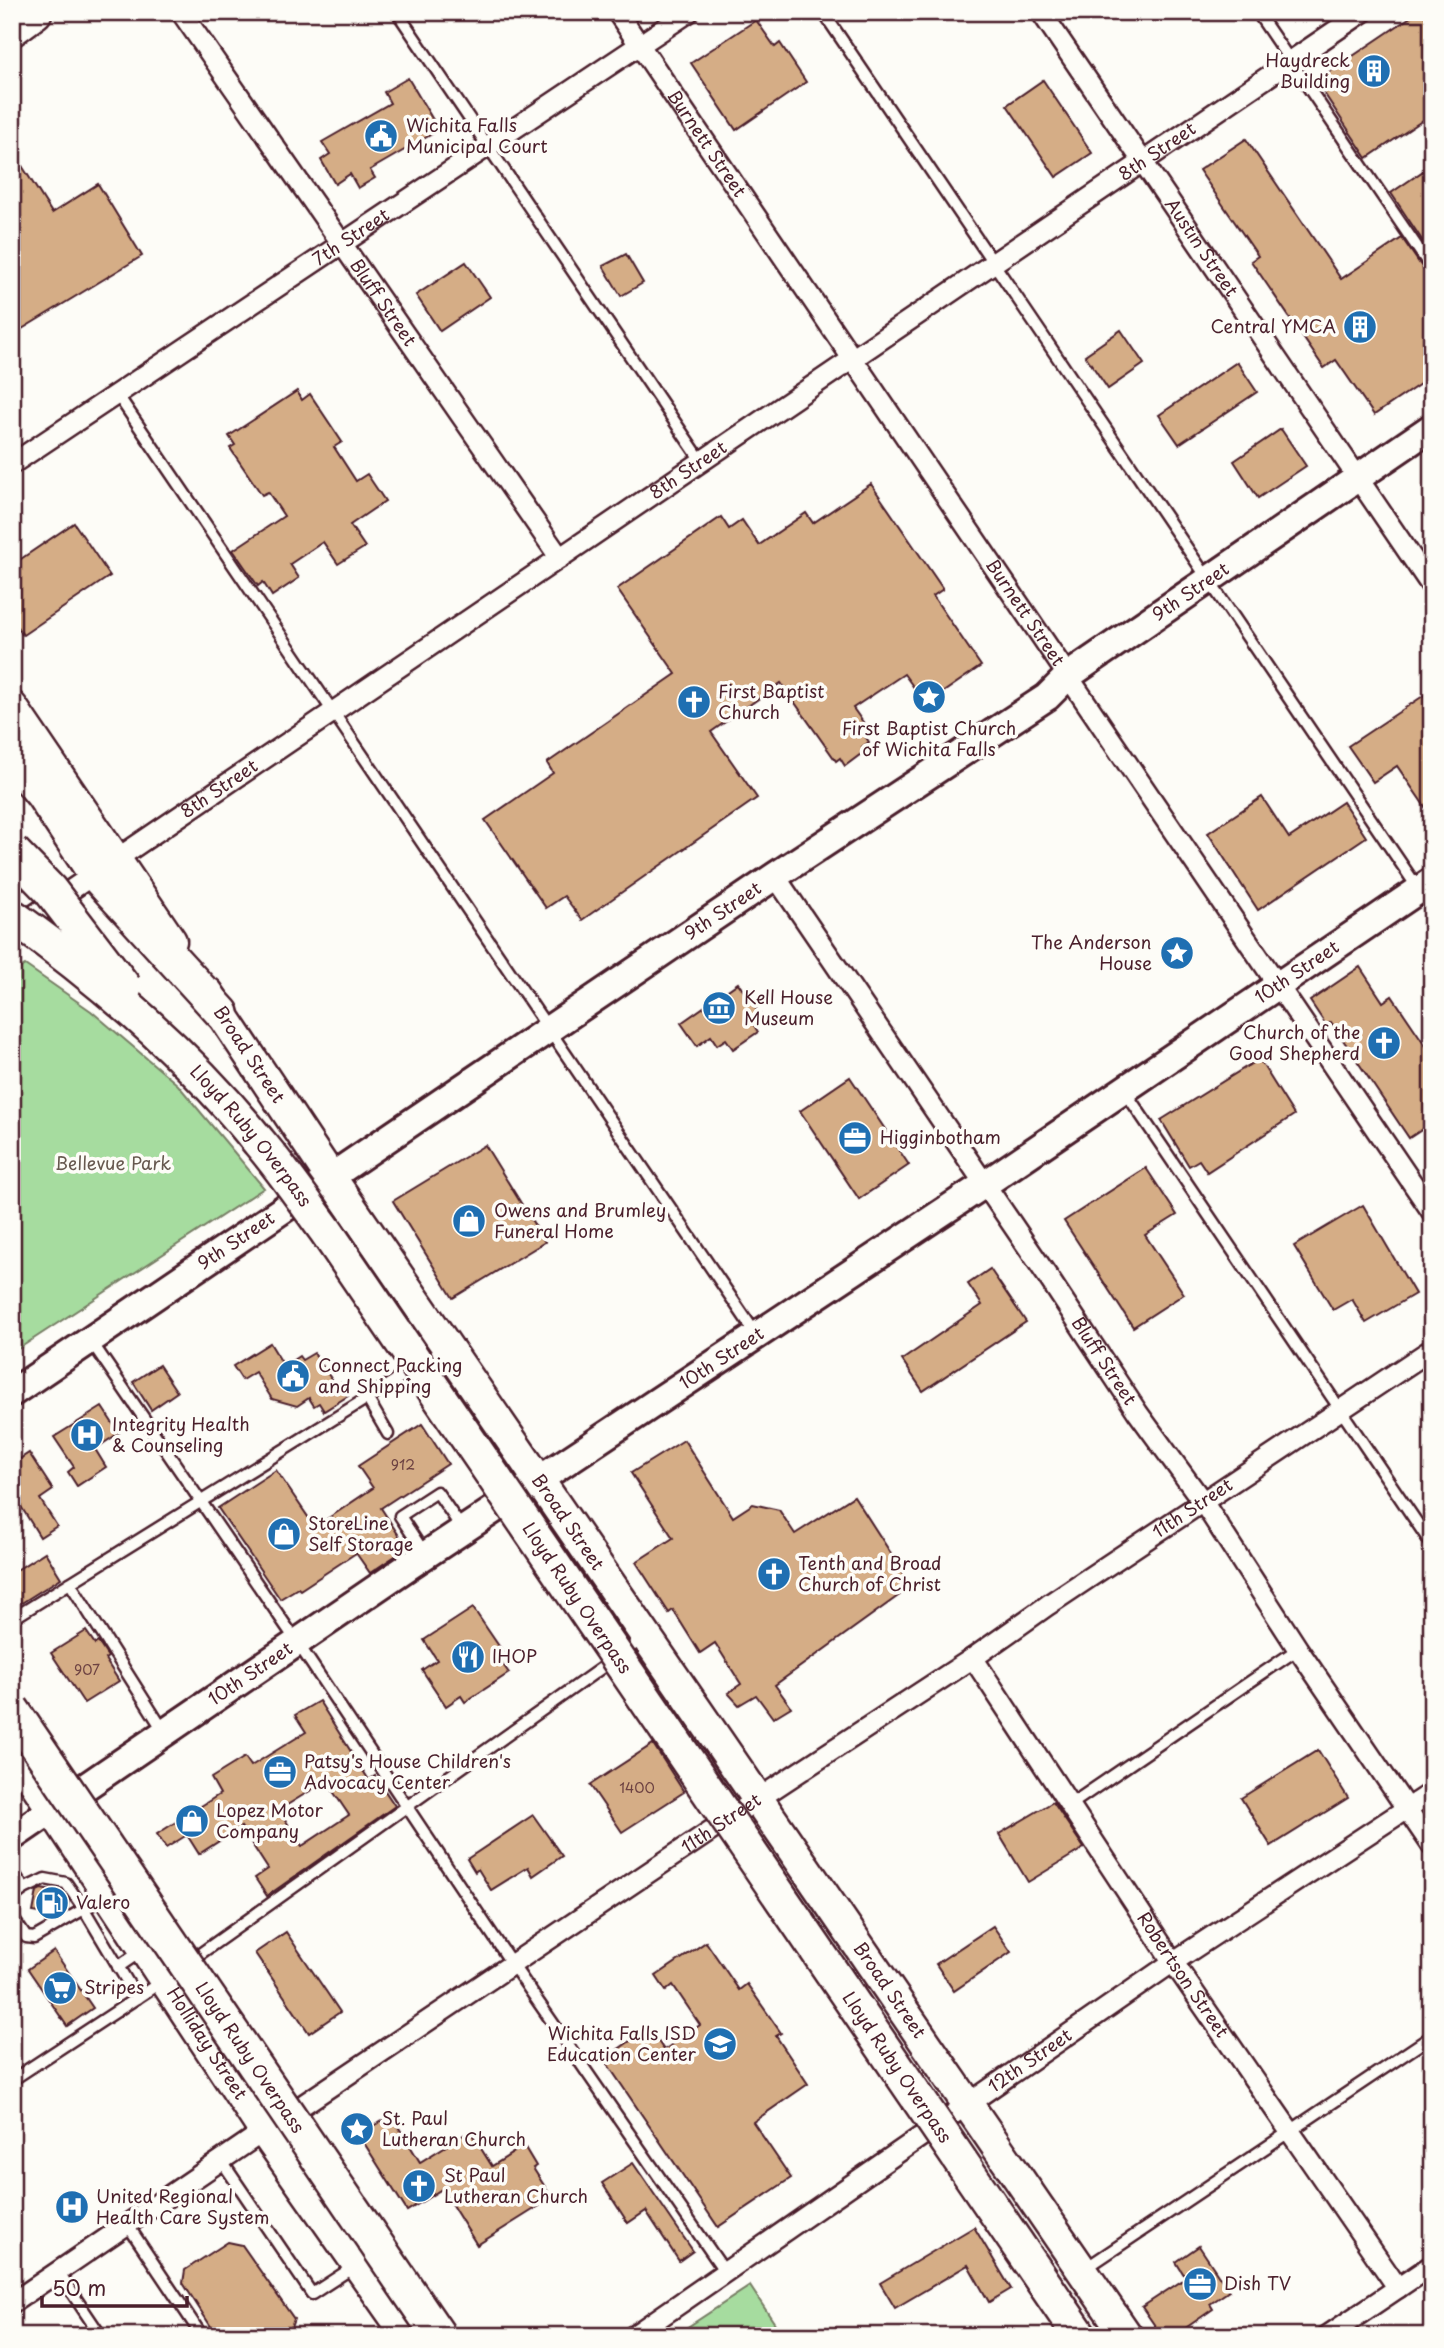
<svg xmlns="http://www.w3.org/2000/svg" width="1444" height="2348" viewBox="0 0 1444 2348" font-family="'Playpen Sans',sans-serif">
	<rect width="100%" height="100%" fill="#fdfcf7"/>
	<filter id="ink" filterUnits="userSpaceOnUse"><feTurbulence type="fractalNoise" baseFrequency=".0143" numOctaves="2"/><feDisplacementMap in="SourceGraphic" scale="14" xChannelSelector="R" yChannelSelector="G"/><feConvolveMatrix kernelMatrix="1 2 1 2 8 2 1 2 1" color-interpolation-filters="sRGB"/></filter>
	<g filter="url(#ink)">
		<g fill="#a6dc9f" stroke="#787e65" stroke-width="2">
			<path d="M 25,965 L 91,1011 L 178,1085 L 264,1188 L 12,1353 L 12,973 Z"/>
			<path d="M 750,2286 L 783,2336 L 674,2336 Z"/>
		</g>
		<g fill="#d5ad86" stroke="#4a1f2b" stroke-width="2" fill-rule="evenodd">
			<path d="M 1418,12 L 1422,12 L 1432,26 L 1432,114 L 1367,158 L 1316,81 Z"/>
			<path d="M 756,20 L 775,47 L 780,43 L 806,82 L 736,130 L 691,63 Z"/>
			<path d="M 408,78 L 439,130 L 370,170 L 375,178 L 358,188 L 350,174 L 335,184 L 321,160 L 330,154 L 322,142 L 390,103 L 384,92 Z"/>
			<path d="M 1043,80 L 1092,153 L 1056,177 L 1007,105 Z"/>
			<path d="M 1246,139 L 1341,279 L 1402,238 L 1426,273 L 1432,276 L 1432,376 L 1374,415 L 1336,360 L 1324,368 L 1251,261 L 1258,256 L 1199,170 Z"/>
			<path d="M 12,150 L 52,213 L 98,184 L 142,256 L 12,335 Z"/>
			<path d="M 1432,165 L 1432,255 L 1391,193 Z"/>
			<path d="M 626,254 L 643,283 L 621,296 L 603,266 Z"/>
			<path d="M 466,262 L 490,297 L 440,331 L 416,295 Z"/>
			<path d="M 1121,330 L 1144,364 L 1108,389 L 1085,355 Z"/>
			<path d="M 1237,362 L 1257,392 L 1179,444 L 1159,415 Z"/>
			<path d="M 297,391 L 302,400 L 310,394 L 342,442 L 334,447 L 356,481 L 367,474 L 385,501 L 350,525 L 365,547 L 338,564 L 323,542 L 290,564 L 299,578 L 272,596 L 263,582 L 258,586 L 233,550 L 284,516 L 268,492 L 262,495 L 230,448 L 235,445 L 229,436 Z"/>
			<path d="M 1281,429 L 1306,466 L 1258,498 L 1234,461 Z"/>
			<path d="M 871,484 L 943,589 L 933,596 L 981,666 L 926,704 L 904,674 L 853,708 L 870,732 L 865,736 L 869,742 L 862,747 L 865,751 L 845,766 L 840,758 L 836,761 L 781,683 L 711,732 L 757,798 L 582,920 L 564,896 L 546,908 L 485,820 L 553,773 L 547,763 L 676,674 L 617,589 L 721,517 L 729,529 L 742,520 L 759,545 L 806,513 L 813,523 Z"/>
			<path d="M 74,523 L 110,576 L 23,635 L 12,620 L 12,565 Z"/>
			<path d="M 1432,690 L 1432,817 L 1397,766 L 1373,782 L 1348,746 Z"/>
			<path d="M 1262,797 L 1289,838 L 1343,802 L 1366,837 L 1258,910 L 1208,833 Z"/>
			<path d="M 1360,967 L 1383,1002 L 1392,996 L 1432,1055 L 1432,1123 L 1409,1138 L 1331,1022 L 1326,1025 L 1310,1001 Z"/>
			<path d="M 738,983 L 761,1016 L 752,1022 L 758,1032 L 733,1049 L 726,1039 L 717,1045 L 711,1036 L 697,1046 L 681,1023 Z"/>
			<path d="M 1259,1059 L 1294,1115 L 1207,1172 L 1199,1160 L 1189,1166 L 1161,1120 Z"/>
			<path d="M 850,1077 L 909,1165 L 859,1199 L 800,1111 Z"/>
			<path d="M 485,1145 L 545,1242 L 453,1298 L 393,1201 Z"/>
			<path d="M 1146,1168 L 1177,1215 L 1145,1235 L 1184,1294 L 1133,1327 L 1064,1221 Z"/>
			<path d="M 1363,1205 L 1415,1294 L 1366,1323 L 1352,1299 L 1333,1310 L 1294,1246 Z"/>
			<path d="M 990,1269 L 1026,1322 L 923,1391 L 902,1360 L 982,1305 L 968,1284 Z"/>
			<path d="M 270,1343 L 284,1366 L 299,1356 L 302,1360 L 314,1353 L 336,1386 L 340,1383 L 348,1396 L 324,1411 L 319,1403 L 314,1406 L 309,1398 L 297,1406 L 272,1399 L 255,1372 L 242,1380 L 233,1366 Z"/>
			<path d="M 159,1365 L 177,1392 L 151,1410 L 133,1382 Z"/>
			<path d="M 102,1407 L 119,1433 L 95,1449 L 106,1467 L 77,1486 L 68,1472 L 74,1467 L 54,1437 Z"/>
			<path d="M 422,1424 L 448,1464 L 381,1508 L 407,1548 L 370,1573 L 356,1553 L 300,1590 L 298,1588 L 280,1599 L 218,1508 L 276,1470 L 315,1527 L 373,1488 L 358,1466 Z"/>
			<path d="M 684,1440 L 733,1517 L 753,1504 L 779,1510 L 795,1534 L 854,1496 L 912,1586 L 775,1685 L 791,1707 L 773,1718 L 756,1695 L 739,1705 L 728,1693 L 741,1684 L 715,1643 L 700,1653 L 673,1610 L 669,1613 L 636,1562 L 673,1538 L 631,1473 Z"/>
			<path d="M 29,1453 L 53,1490 L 40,1499 L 57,1526 L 40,1537 L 12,1492 L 12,1464 Z"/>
			<path d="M 45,1552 L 61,1578 L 12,1609 L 12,1573 Z"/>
			<path d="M 473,1608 L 505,1655 L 499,1659 L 509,1673 L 465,1702 L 461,1696 L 446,1706 L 422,1670 L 437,1660 L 424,1640 Z"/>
			<path d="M 86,1631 L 95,1644 L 98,1642 L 108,1657 L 105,1659 L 119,1681 L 84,1703 L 51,1653 Z"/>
			<path d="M 319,1701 L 369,1780 L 375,1776 L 395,1806 L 267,1896 L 255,1878 L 268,1869 L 241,1827 L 199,1854 L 187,1835 L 166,1848 L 157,1834 L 220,1794 L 211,1778 L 245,1757 L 251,1766 L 306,1732 L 295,1715 ZM 326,1781 L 349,1815 L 302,1846 L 279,1810 Z"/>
			<path d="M 653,1744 L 684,1792 L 622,1832 L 590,1785 Z"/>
			<path d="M 1318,1750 L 1348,1798 L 1271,1846 L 1241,1798 Z"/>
			<path d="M 1053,1802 L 1084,1848 L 1028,1882 L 999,1834 Z"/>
			<path d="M 533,1815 L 562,1856 L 533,1876 L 528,1867 L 491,1890 L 478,1869 L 475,1872 L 467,1859 Z"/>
			<path d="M 41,1889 L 64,1893 L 69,1900 L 67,1910 L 56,1916 L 33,1912 L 37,1891 Z"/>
			<path d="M 993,1926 L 1011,1952 L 954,1991 L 936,1964 Z"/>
			<path d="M 286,1932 L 340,2012 L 309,2033 L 255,1953 Z"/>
			<path d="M 706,1942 L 739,1990 L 747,1984 L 781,2033 L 776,2036 L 808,2084 L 753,2122 L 791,2178 L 718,2227 L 604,2059 L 649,2028 L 664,2050 L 700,2025 L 673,1985 L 666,1991 L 656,1976 Z"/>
			<path d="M 54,1951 L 93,2008 L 67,2026 L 28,1969 Z"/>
			<path d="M 391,2115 L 420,2162 L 470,2131 L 492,2166 L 524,2146 L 536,2166 L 533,2168 L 552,2198 L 477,2245 L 442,2189 L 407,2211 L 359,2135 Z"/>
			<path d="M 633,2163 L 693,2251 L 679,2261 L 646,2211 L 628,2223 L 602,2183 Z"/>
			<path d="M 974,2227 L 1011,2289 L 989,2302 L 968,2265 L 895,2308 L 880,2283 Z"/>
			<path d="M 228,2242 L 242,2245 L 294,2319 L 288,2336 L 217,2336 L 183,2283 L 185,2270 Z"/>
			<path d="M 1199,2246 L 1229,2291 L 1210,2304 L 1213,2309 L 1174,2336 L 1162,2336 L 1142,2307 L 1186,2278 L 1176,2262 Z"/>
		</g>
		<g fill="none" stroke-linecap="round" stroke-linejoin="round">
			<g stroke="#4a1f2b" stroke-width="15">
				<g id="lane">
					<path d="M 397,12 L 702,462"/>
					<path d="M 823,12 L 1432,909"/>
					<path d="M 1257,12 L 1432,269"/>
					<path d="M 117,394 L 756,1334"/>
					<path d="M 1124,1090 L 1432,1545"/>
					<path d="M 91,1341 L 297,1642 L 512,1964 L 725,2272"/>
					<path d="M 367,1398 L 388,1434"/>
					<path d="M 425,1554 L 400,1516 L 437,1492 L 463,1530"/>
					<path d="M 70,1583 L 165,1733"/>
					<path d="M 12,1619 L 446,1349"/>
					<path d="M 1070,1805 L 1298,1649"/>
					<path d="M 12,1870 L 24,1889 L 12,1898"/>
					<path d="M 24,1889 L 45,1879 L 66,1883 L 84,1909 L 106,1896"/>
					<path d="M 12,1917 L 26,1937 L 34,1938 L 84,1909 L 137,1998"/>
					<path d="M 190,1961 L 642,1639"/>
					<path d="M 118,1967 L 143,1950"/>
					<path d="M 12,2080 L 161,1982"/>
					<path d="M 221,2160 L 312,2294 L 355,2266"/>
					<path d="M 127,2224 L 202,2336"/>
					<path d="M 1086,2268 L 1432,2036"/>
					<path d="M 58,2272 L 101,2336"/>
				</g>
			</g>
			<g stroke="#4a1f2b" stroke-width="24">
				<g id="street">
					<path id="s1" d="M 181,12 L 560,558"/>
					<path id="s2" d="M 617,12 L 1432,1212"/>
					<path id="s3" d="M 1041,12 L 1432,587"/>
					<path id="s4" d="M 12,464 L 689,12"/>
					<path id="s5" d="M 775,876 L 1046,1274 L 1138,1413 L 1203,1502 L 1298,1649 L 1432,1846"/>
					<path id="s6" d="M 15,928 L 1363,12"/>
					<path id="s7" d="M 973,1658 L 1173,1962 L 1398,2288"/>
					<path id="s8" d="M 12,2303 L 264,2131 L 758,1799 L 973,1658 L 1048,1605 L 1432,1349"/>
					<path id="s9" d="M 633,2336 L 1173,1962 L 1432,1792"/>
					<path d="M 1327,2336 L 1432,2265"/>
				</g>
			</g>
			<g stroke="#4a1f2b" stroke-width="32">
				<g id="secondary">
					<path id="s10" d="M 12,1393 L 775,876 L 1047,697 L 1068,676 L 1432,427"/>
					<path id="s11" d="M 12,1837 L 409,1566 L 985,1184 L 1432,881"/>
				</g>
			</g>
			<g stroke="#4a1f2b" stroke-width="35">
				<g id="primary">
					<path d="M 12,707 L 171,941"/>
					<path id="s12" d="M 208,993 L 331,1178 L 1127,2336"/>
					<path id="s13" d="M 12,1748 L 264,2131 L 408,2336"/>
				</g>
			</g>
			<g stroke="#4a1f2b" stroke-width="38">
				<g id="highway">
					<path d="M 12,29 L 35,12"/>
					<path d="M 12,758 L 42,794 L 95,874 L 222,1013"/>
				</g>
			</g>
			<use href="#lane" stroke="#fdfcf7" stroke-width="10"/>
			<use href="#street" stroke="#fdfcf7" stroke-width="19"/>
			<use href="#secondary" stroke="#fdfcf7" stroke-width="26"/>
			<use href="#primary" stroke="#fdfcf7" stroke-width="30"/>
			<use href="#highway" stroke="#fdfcf7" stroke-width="33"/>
			<g stroke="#4a1f2b" stroke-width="38" stroke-linecap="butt">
				<g id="highway-bridge">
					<path d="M 12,851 L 50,890 L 125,988"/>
					<path id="s14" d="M 12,916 C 103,981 189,1055 259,1142 C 283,1170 304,1201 326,1231 L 1080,2336"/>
					<path id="s15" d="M 12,1709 L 439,2336"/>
				</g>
			</g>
			<use href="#highway-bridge" stroke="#fdfcf7" stroke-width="33"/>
		</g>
	</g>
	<defs>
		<g id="building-disc" transform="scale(1.75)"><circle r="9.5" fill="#1f6fb2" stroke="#fdfcf7"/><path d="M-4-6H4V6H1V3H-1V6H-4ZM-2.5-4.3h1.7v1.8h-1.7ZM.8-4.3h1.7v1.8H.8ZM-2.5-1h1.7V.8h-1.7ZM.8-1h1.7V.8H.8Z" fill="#fff"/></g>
		<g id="civic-disc" transform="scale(1.75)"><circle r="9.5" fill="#1f6fb2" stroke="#fdfcf7"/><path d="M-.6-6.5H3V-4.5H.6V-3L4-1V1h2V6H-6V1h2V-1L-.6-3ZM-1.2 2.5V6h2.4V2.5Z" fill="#fff"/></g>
		<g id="sight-disc" transform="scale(1.75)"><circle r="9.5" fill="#1f6fb2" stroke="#fdfcf7"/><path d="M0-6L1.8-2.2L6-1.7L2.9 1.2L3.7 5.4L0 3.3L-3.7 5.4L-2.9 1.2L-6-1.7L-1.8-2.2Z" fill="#fff"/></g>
		<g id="church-disc" transform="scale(1.75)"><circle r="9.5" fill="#1f6fb2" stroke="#fdfcf7"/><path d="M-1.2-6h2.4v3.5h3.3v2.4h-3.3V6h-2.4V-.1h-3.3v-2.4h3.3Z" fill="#fff"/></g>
		<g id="museum-disc" transform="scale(1.75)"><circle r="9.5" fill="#1f6fb2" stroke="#fdfcf7"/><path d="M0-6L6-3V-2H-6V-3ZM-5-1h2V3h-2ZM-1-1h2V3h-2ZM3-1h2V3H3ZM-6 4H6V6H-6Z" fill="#fff"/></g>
		<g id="office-disc" transform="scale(1.75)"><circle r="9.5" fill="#1f6fb2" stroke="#fdfcf7"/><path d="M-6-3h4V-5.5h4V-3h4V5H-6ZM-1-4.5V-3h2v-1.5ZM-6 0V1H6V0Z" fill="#fff"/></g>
		<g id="shop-disc" transform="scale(1.75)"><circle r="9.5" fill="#1f6fb2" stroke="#fdfcf7"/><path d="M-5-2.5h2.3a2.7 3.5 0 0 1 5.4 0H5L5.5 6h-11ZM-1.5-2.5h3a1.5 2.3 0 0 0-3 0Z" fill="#fff"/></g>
		<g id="hospital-disc" transform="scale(1.75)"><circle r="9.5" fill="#1f6fb2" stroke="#fdfcf7"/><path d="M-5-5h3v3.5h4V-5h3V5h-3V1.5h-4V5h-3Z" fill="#fff"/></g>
		<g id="restaurant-disc" transform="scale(1.75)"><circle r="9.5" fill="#1f6fb2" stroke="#fdfcf7"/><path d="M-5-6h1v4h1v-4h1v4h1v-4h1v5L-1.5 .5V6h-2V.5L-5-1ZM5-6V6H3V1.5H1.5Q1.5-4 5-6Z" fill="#fff"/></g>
		<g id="fuel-disc" transform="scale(1.75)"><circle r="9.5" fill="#1f6fb2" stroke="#fdfcf7"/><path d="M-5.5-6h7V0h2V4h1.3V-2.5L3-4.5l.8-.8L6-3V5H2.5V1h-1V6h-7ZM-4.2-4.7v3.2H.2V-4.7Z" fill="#fff"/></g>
		<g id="supermarket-disc" transform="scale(1.75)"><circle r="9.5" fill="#1f6fb2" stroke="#fdfcf7"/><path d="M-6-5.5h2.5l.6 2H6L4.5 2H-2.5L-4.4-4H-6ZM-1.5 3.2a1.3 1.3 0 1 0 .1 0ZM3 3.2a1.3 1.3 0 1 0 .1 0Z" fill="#fff"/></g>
		<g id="school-disc" transform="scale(1.75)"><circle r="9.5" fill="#1f6fb2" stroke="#fdfcf7"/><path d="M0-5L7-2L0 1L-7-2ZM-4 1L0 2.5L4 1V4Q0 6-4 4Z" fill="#fff"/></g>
	</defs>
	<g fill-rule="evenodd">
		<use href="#building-disc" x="1374" y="71"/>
		<use href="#civic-disc" x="381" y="136"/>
		<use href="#building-disc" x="1360" y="327"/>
		<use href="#sight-disc" x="929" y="697"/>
		<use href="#church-disc" x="694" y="702"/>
		<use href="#sight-disc" x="1177" y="953"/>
		<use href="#museum-disc" x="719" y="1008"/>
		<use href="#church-disc" x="1384" y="1043"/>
		<use href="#office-disc" x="855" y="1138"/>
		<use href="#shop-disc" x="469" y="1221"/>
		<use href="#civic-disc" x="293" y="1376"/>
		<use href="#hospital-disc" x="87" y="1435"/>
		<use href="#shop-disc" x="284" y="1534"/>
		<use href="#church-disc" x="774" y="1574"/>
		<use href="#restaurant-disc" x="468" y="1657"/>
		<use href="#office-disc" x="280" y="1772"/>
		<use href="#shop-disc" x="192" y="1821"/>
		<use href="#fuel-disc" x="52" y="1903"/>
		<use href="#supermarket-disc" x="60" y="1988"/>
		<use href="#school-disc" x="720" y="2044"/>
		<use href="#sight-disc" x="357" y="2129"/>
		<use href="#church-disc" x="419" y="2186"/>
		<use href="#hospital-disc" x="72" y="2207"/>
		<use href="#office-disc" x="1200" y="2284"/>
	</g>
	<g text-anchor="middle" stroke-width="7" stroke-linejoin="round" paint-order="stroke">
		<g font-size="14" fill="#6d4242">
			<text x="403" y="1470">912</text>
			<text x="87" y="1675">907</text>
			<text x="637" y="1793">1400</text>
		</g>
		<g font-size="18" fill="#4a1f2b" stroke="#fdfcf7" text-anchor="start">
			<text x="1350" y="67" text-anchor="end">Haydreck<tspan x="1350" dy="21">Building</tspan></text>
			<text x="406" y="132">Wichita Falls<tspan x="406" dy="21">Municipal Court</tspan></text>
			<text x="1336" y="333" text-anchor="end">Central YMCA</text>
			<text x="718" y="698">First Baptist<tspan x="718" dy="21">Church</tspan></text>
			<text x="929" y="735" text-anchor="middle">First Baptist Church<tspan x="929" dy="21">of Wichita Falls</tspan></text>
			<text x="1152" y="949" text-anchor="end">The Anderson<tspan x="1152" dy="21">House</tspan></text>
			<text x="744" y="1004">Kell House<tspan x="744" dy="21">Museum</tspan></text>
			<text x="1360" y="1039" text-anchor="end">Church of the<tspan x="1360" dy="21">Good Shepherd</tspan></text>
			<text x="880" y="1144">Higginbotham</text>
			<text x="494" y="1217">Owens and Brumley<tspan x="494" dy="21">Funeral Home</tspan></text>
			<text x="318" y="1372">Connect Packing<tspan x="318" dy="21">and Shipping</tspan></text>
			<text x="112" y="1431">Integrity Health<tspan x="112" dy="21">&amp; Counseling</tspan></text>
			<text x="308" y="1530">StoreLine<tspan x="308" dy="21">Self Storage</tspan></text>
			<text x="798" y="1570">Tenth and Broad<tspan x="798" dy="21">Church of Christ</tspan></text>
			<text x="492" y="1663">IHOP</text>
			<text x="304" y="1768">Patsy's House Children's<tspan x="304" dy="21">Advocacy Center</tspan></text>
			<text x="216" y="1817">Lopez Motor<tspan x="216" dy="21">Company</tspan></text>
			<text x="76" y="1909">Valero</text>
			<text x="84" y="1994">Stripes</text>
			<text x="696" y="2040" text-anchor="end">Wichita Falls ISD<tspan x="696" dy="21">Education Center</tspan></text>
			<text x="382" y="2125">St. Paul<tspan x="382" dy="21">Lutheran Church</tspan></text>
			<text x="444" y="2182">St Paul<tspan x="444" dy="21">Lutheran Church</tspan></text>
			<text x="96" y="2203">United Regional<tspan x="96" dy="21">Health Care System</tspan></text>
			<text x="1224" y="2290">Dish TV</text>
		</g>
		<g font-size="18" fill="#4a1f2b" stroke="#fdfcf7">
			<text dy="6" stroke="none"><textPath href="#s2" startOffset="159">Burnett Street</textPath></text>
			<text dy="6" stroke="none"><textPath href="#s6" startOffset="1381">8th Street</textPath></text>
			<text dy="6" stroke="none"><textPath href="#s4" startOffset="408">7th Street</textPath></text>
			<text dy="6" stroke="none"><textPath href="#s3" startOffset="285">Austin Street</textPath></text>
			<text dy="6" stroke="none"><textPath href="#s1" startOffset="354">Bluff Street</textPath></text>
			<text dy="6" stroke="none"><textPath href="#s6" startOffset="814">8th Street</textPath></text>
			<text dy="6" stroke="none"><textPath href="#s10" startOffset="1426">9th Street</textPath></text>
			<text dy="6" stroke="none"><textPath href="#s2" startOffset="726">Burnett Street</textPath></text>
			<text dy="6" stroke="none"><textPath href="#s6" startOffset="247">8th Street</textPath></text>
			<text dy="6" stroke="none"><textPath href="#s10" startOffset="859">9th Street</textPath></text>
			<text dy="6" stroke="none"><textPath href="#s11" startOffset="1549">10th Street</textPath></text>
			<text dy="6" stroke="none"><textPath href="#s12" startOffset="74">Broad Street</textPath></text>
			<text dy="6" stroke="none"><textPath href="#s14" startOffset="326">Lloyd Ruby Overpass</textPath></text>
			<text dy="6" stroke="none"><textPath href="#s10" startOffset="271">9th Street</textPath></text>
			<text dy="6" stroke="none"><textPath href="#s11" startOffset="856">10th Street</textPath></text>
			<text dy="6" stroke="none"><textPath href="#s5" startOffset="586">Bluff Street</textPath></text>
			<text dy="6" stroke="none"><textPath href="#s8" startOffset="1423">11th Street</textPath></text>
			<text dy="6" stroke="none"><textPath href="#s12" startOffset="640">Broad Street</textPath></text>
			<text dy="6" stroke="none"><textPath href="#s14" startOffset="892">Lloyd Ruby Overpass</textPath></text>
			<text dy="6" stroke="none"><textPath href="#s11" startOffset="289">10th Street</textPath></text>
			<text dy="6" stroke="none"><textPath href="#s8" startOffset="856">11th Street</textPath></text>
			<text dy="6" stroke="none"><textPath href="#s7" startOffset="380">Robertson Street</textPath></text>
			<text dy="6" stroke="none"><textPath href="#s12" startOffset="1208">Broad Street</textPath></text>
			<text dy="6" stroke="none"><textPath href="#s13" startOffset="354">Holliday Street</textPath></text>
			<text dy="6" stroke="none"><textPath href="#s15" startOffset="422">Lloyd Ruby Overpass</textPath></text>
			<text dy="6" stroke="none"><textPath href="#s9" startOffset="483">12th Street</textPath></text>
			<text dy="6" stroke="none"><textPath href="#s14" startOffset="1460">Lloyd Ruby Overpass</textPath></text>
		</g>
		<g font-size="18" fill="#66584e" stroke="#fdfcf7">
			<text x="113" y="1170">Bellevue Park</text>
		</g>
	</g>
	<rect width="1444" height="2348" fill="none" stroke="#fdfcf7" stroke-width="42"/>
	<rect x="21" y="21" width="1402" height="2306" fill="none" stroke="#4a1f2b" stroke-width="2.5" filter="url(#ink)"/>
	<path d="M42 2296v10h145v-10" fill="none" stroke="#4a1f2b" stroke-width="3.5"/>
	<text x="52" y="2296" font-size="21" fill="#4a1f2b" stroke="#fdfcf7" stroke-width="5" paint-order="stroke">50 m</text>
</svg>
